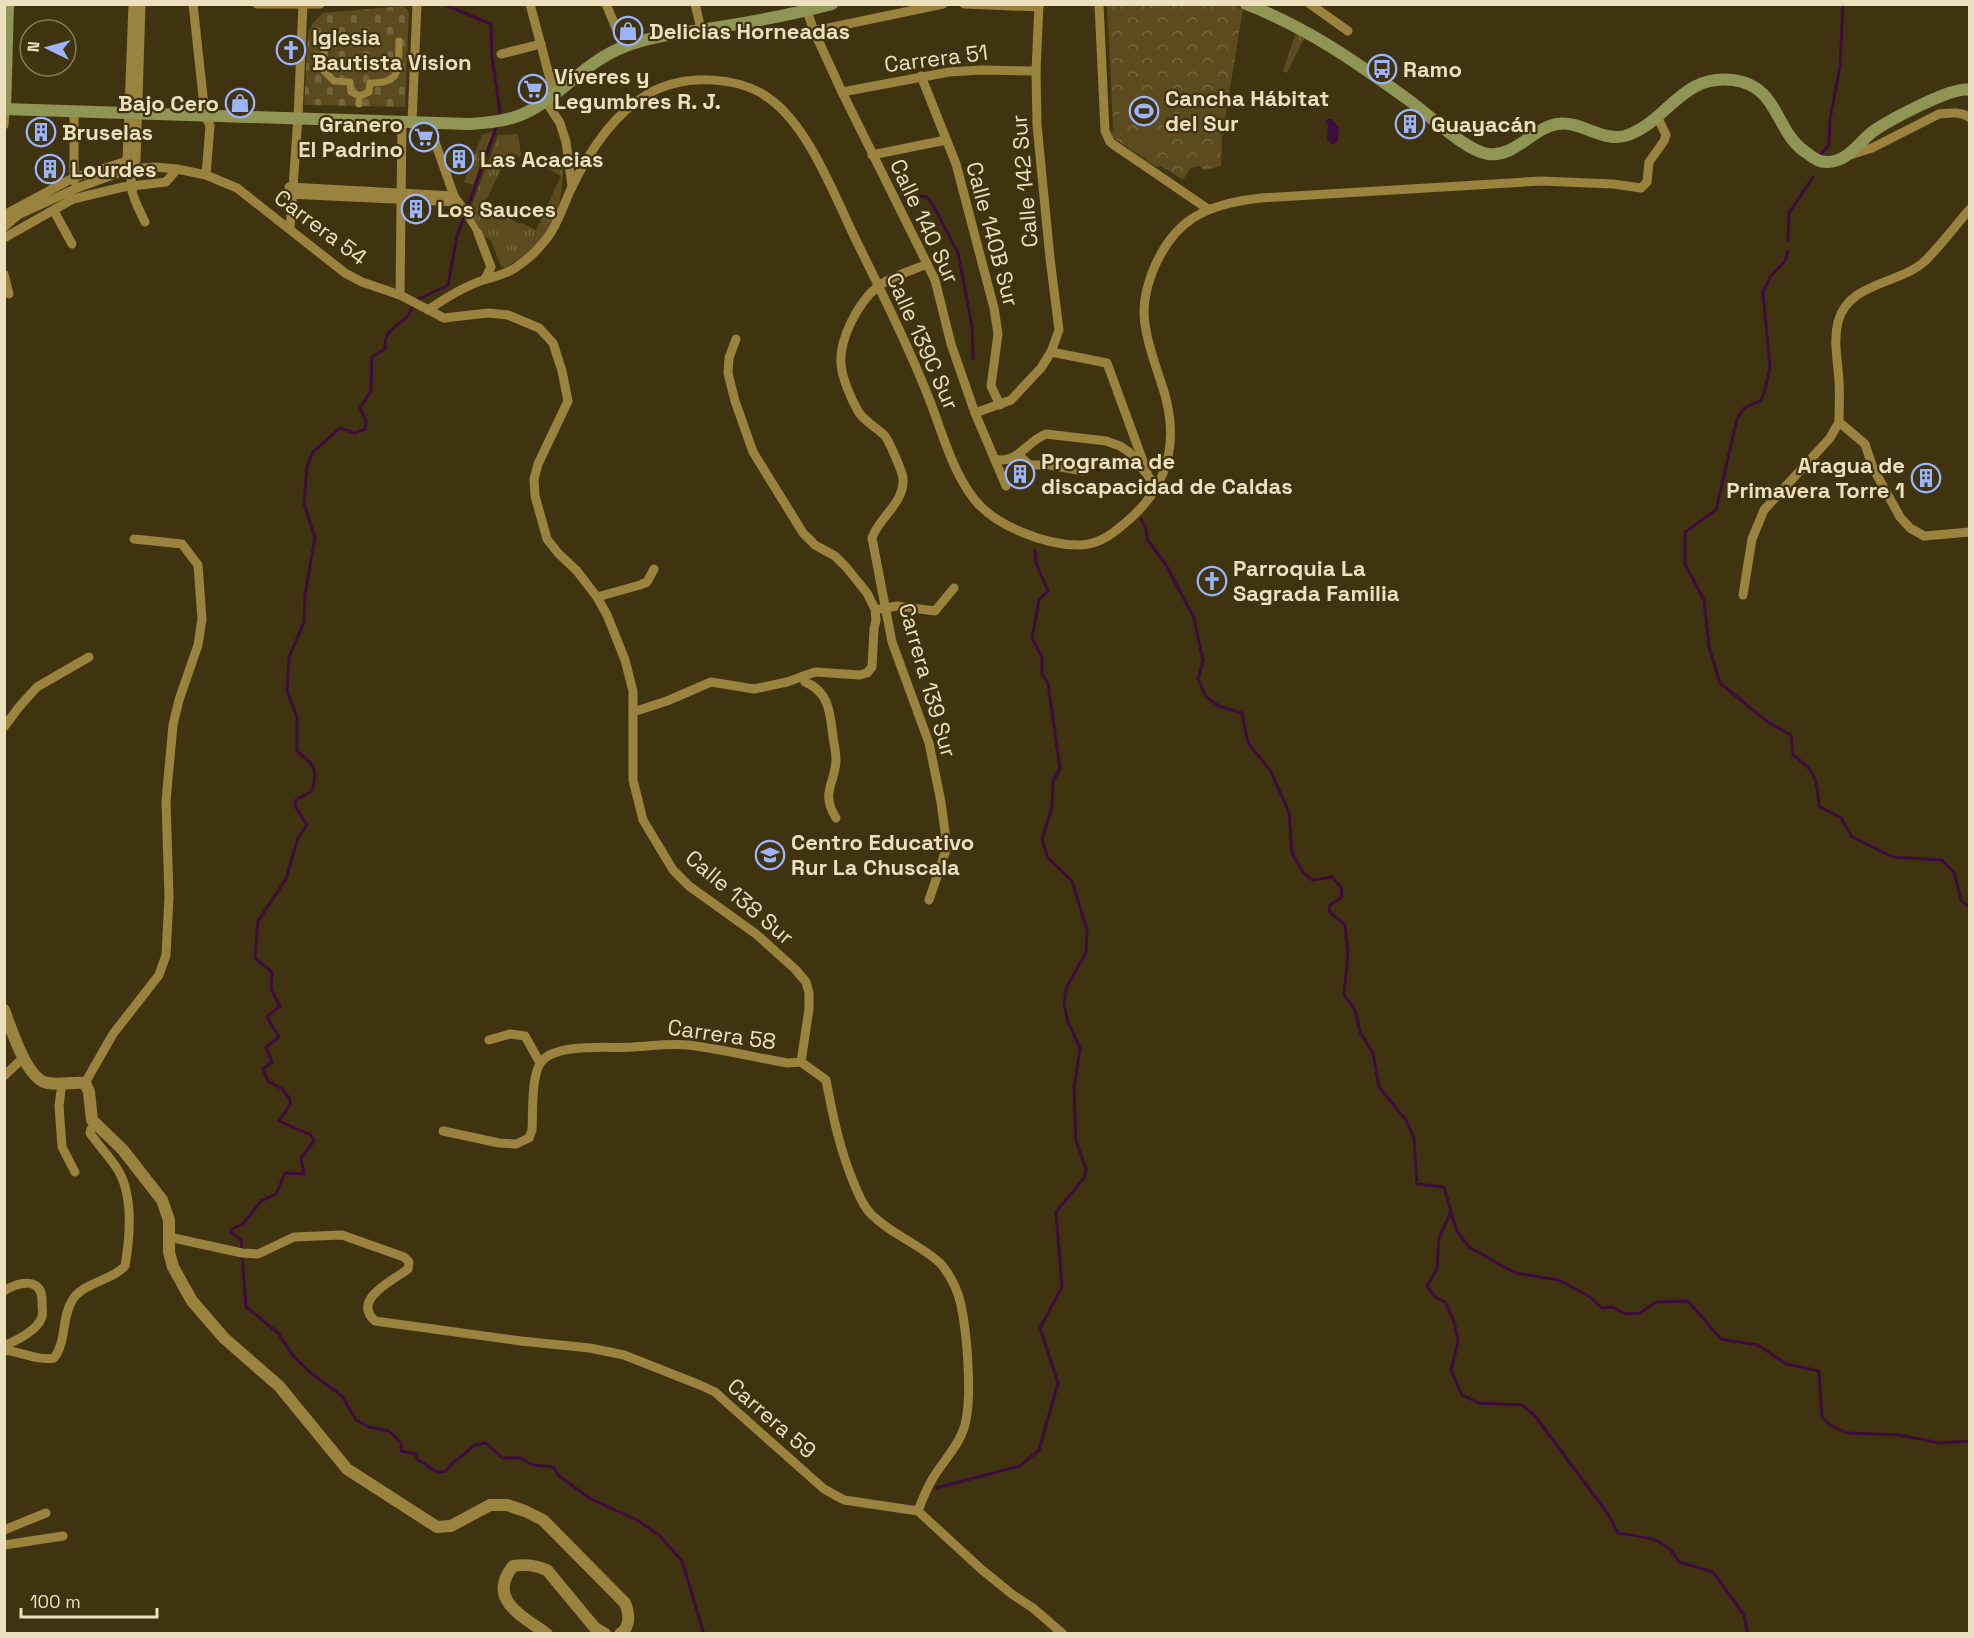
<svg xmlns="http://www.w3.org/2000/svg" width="1974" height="1638" viewBox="0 0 1974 1638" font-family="'Space Grotesk',sans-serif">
	<defs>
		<pattern id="grass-tufts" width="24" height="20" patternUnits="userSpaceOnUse" patternTransform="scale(1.5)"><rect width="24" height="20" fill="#5b4b1f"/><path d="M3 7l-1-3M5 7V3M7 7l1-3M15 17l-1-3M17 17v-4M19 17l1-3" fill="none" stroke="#73653e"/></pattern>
		<pattern id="cemetery-stones" width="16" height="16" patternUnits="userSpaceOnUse" patternTransform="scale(1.5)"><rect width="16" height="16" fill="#5b4b1f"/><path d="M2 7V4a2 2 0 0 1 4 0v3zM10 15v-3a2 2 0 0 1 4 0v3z" fill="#73653e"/></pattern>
		<pattern id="park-crowns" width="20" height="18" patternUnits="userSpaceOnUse" patternTransform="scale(1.5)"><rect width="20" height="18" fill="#5b4b1f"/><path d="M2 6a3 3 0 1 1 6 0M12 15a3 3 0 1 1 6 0" fill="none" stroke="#73653e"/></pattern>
	</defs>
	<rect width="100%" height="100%" fill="#403410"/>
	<g fill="url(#grass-tufts)">
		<path d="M 1296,33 L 1304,39 L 1287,73 L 1283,71 Z"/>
		<path d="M 493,131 L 473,185 L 464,182 L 482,135 Z"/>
		<path d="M 518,134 L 521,155 L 520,157 L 509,152 L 484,205 L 520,224 L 522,223 L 536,230 L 561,176 L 547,168 L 549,164 L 563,162 C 563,193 559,223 536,246 C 528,255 515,261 505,268 L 501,267 L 491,241 L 479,232 L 469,213 L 498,135 Z"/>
	</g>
	<path fill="url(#cemetery-stones)" d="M 403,6 L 409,11 L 405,107 L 304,105 L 308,34 L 313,23 L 323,13 Z"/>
	<path fill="url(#park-crowns)" d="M 1229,4 L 1243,9 L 1222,137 L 1221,166 L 1205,170 L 1199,166 L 1190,168 L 1183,180 L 1161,166 L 1157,167 L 1112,137 L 1111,130 L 1113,130 L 1113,127 L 1107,5 Z"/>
	<g fill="#5b4b1f">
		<path d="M 1181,93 L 1220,96 L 1218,120 L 1179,116 Z"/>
		<path d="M 1121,95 L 1169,99 L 1167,126 L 1119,122 Z"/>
		<path d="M 1123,131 L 1170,135 L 1169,152 L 1161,151 L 1155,157 L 1150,158 L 1142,150 L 1136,149 L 1124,141 Z"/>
	</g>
	<path fill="#3f0d3d" d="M 1327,119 L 1332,119 L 1339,128 L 1338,141 L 1332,145 L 1327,139 L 1328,126 L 1325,122 Z"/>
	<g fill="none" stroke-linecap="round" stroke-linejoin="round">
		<g stroke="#3f0d3d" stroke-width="3">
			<path d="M 445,5 L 491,24 L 492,58 L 500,111 L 498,119"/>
			<path d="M 1820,156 L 1829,145 L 1830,119 L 1840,67 L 1843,4"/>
			<path d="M 904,198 L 918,196 L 927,197 L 933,205 L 958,253 L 972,326 L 973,359"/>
			<path d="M 467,209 L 497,125"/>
			<path d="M 1788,240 L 1789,213 L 1813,177"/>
			<path d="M 1788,251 L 1785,261 L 1770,277 L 1763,292 L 1770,368 L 1764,393 L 1761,400 L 1744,408 L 1737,419 L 1716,510 L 1685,532 L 1685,564 L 1704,600 L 1709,647 L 1720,683 L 1768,722 L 1791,735 L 1793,755 C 1816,771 1817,779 1819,806 L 1841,818 L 1852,837 L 1893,857 L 1942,860 L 1954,872 L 1961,900 L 1970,908"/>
			<path d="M 1085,467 L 1101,470"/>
			<path d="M 1141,519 L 1146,528 L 1147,539 L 1166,565 L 1194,618 L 1203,661 L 1198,679 L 1206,697 L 1219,706 L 1242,713 L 1248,743 L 1270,770 L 1289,812 L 1292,853 L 1302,871 L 1312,880 L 1332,877 L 1342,889 L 1341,898 L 1330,905 L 1329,911 L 1345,925 L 1348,953 L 1344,995 L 1355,1010 L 1360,1032 L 1373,1053 L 1379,1087 L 1406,1120 L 1414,1138 L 1417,1184 L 1444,1187 L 1451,1212 L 1439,1238 L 1437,1269 L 1427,1286 L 1435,1297 L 1445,1302 L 1454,1321 L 1458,1342 L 1451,1370 L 1462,1395 L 1479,1403 L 1522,1405 L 1535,1416 L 1608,1514 L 1618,1533 C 1645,1538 1665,1536 1679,1562 L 1713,1572 L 1744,1615 L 1748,1634"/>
			<path d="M 1451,1213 L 1457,1231 L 1469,1247 L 1515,1273 L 1559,1280 L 1590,1297 L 1602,1308 L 1612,1307 L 1626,1314 L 1640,1313 L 1656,1302 L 1688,1301 L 1721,1339 L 1758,1345 L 1786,1364 L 1819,1371 L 1822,1417 L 1831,1426 L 1847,1433 L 1899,1435 L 1940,1443 L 1970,1441"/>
			<path d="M 242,1250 L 241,1240 L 231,1232 L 232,1229 L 243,1224 L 261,1201 L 276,1194 L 285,1173 L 304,1174 L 301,1158 L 314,1141 L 311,1135 L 279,1121 L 290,1105 L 290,1099 L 282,1089 L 268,1081 L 263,1069 L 272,1062 L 266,1047 L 279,1037 L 267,1017 L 280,1006 L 271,989 L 272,972 L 255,958 L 258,921 L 286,879 L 298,838 L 307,825 L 295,806 L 296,800 L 312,791 C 318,768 315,766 297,751 L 297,716 L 287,692 L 289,657 L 304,622 L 305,595 L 315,538 L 304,503 L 307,466 L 313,452 L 340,428 L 355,433 L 365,429 L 366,421 L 360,408 L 371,391 L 372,357 L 385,349 L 385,341 L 389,332 L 407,317 L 417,300 L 448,285 L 457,236 L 465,215"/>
			<path d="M 242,1256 L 246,1307 L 278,1333 L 294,1357 L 311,1373 L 342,1396 L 356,1420 L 369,1427 L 389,1431 L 401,1443 L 401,1451 L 416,1454 L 417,1459 L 437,1472 L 446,1471 C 454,1459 465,1456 474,1445 L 486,1443 L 502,1458 L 520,1458 L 533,1465 L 553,1467 L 559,1476 L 591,1499 L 637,1520 L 659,1535 L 682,1561 L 704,1634"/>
			<path d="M 936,1488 L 1020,1466 L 1039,1450 L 1058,1383 L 1040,1328 L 1062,1287 L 1056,1212 L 1084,1178 L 1086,1169 L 1076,1141 L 1074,1089 L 1080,1048 L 1068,1022 L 1064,1004 L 1067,986 L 1086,953 L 1087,930 L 1072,881 L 1048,858 L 1042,839 L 1052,808 L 1053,781 L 1060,769 L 1048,683 L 1042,674 L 1042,657 L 1032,638 L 1039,600 L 1048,591 L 1036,563 L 1035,551"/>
		</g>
		<g stroke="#9a823f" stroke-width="7">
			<path d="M 324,39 L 324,71 L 334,81 L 350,82 L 351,92 L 360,96 L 369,92 L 370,83 C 403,84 398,67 399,41"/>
			<path d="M 359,104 L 359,101"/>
			<path d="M 464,210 L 478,233"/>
		</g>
		<g stroke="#9a823f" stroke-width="9">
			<path d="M 141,4 L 136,160 C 125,186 134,199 145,222"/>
			<path d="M 193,4 L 205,115 L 210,126 L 206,175"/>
			<path d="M 257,4 L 320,4"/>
			<path d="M 530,4 L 554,94"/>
			<path d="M 606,4 L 624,47"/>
			<path d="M 695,4 L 701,29"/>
			<path d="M 964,4 L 1039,7"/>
			<path d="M 1039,4 L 1036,71 L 1037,125 L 1050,258 L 1059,330 L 1051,352"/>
			<path d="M 1099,4 L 1105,131 L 1110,142 L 1114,145 L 1208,209"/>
			<path d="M 1310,4 L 1348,31"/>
			<path d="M 807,11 L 814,31 L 842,92 L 935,280 L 951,344 L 975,413 L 1006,486"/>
			<path d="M 814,31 L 943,4"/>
			<path d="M 501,54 L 541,44"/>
			<path d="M 921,76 L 956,164 L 994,308 L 998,334 L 991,386 L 1000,405"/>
			<path d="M 842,92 L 949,72 L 982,70 L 1036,71"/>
			<path d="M 545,100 L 560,123 L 566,142 L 572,187"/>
			<path d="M 74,111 L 74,181"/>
			<path d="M 412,122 L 417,4"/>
			<path d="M 428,122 L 454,196 L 464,210"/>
			<path d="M 4,125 L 5,109"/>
			<path d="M 872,155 L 946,140"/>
			<path d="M 1850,155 L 1872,148 L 1939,114 C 1949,113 1961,111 1970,118"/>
			<path d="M 132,169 L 127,161 L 133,4"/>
			<path d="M 289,187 L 454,196"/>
			<path d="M 287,194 L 458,202"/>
			<path d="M 1970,209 C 1955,226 1941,245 1925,261 C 1899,285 1848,282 1838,322 C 1833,341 1838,362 1839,381 C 1840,395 1839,409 1839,422 L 1865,444 L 1873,468 L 1900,517 L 1910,528 L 1924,536 L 1970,532"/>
			<path d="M 54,211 L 72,244"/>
			<path d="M 4,215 L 73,178 L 127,161"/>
			<path d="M 4,227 L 18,215 L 77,188 L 121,172 L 132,169 L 155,167 L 177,169 L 206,175 L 237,188 L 345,273 L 362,282 L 400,295 L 444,318 L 488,313 L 508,315 L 539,328 L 553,343 L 562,371 L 568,401 L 538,464 L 534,479 L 535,496 L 547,539 L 558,553 L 577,571 L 597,597 L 607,615 L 625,660 L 633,691 L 633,780 L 643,820 L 673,870 L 689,886 L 756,934 L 795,969 L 806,982 L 809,993 L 809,1009 L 801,1062"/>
			<path d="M 290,229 L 298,117 L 303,4"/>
			<path d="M 478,233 L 491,267 L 485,279"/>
			<path d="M 4,238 L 73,199 L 123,187 L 166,182 L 177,169"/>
			<path d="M 927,264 C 911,271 891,276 877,287 C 858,303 839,339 841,364 C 842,378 851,399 858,411 C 864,422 877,427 885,436 C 890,443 902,471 903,478 C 905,503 879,517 872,538 L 892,642 L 929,743 L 941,802 L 947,847 L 929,900"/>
			<path d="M 4,274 L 9,294"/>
			<path d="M 400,295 L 402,121"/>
			<path d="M 428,310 C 444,299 469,284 487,279 C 497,276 506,274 515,268 C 524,262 535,253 542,244 C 556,229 562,209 570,191 C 587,155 613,114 648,94 C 685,73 743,75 775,103 C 810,132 834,194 854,236 C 879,287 905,338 926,391 C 941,427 950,468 974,499 C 995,526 1047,546 1081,545 C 1102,544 1117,530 1132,517 C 1168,484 1178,442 1165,395 C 1158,371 1148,348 1145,324 C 1142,306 1146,289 1152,273 C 1173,219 1206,204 1261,198 L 1541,181 L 1613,184 L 1641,188 L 1647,182 L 1649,162 L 1664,141 L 1666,135 L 1657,116"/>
			<path d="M 975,413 L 1011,400 L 1041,368 L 1051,352 L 1107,363 L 1147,472"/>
			<path d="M 1018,455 L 1030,465 L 1050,465 L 1083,471"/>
			<path d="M 995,459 C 1017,465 1027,441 1046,434 L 1106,441 L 1120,446 L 1129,452 L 1157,487"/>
			<path d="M 1743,595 L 1752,539 L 1764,510 L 1830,438 L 1839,422"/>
			<path d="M 597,597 L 640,585 L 647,582 L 654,569"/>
			<path d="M 880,609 L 897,606 L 935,611 L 954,588"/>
			<path d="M 803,676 L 805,682 C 830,692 830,714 833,737 C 834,744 836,752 836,760 C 835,785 820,792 836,818"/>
			<path d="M 633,712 L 667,701 L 711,682 L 754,689 L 787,682 L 815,672 L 860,675 L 867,673 L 872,667 L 874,629 L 876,620 L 875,609 L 867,593 L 846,567 L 835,556 L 815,545 L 803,533 L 753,452 L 735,401 L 728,373 L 729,358 L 736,339"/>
			<path d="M 4,727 L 19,707 L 37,687 L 89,657"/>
			<path d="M 489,1040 L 510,1034 L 525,1036 L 540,1063"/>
			<path d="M 4,1076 L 24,1057"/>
			<path d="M 62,1083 L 59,1106 L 62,1147 L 75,1172"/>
			<path d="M 85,1083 L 113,1034 L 159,975 L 166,955 L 169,897 L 166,801 L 173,725 L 179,700 L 198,645 L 202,619 L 198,565 L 182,544 L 134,539"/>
			<path d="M 443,1131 L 499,1143 L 516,1144 L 529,1138 L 532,1130 C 533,1113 531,1076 541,1062 C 556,1042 610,1049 633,1047 C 652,1046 669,1043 688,1045 C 721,1049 754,1057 787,1063 L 801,1062 L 826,1080 C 833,1117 840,1151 855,1186 C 859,1195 863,1206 870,1213 C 890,1234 920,1244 941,1264 C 950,1275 958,1291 961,1305 C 967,1333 973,1401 964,1428 C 958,1447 943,1461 933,1478 C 927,1488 922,1500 918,1511"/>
			<path d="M 169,1237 L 242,1253 L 258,1254 L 294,1237 L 342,1235 L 404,1257 L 409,1262 L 408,1269 C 394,1280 351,1299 375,1321 L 521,1341 L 590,1348 L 624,1355 L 700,1385 L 715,1392 L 726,1402 L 824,1489 L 844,1500 L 918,1511 L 981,1569 L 1013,1595 L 1033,1608 L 1063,1634"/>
			<path d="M 4,1291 C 20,1281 43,1277 42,1302 C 42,1306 43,1313 42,1317 C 37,1331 17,1340 4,1346"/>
			<path d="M 4,1350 C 21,1352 38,1361 54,1358 C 67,1341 61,1317 73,1299 C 85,1282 111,1281 125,1266 C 130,1237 134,1197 118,1170 C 110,1157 99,1146 90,1133 L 91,1129 L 97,1126"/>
			<path d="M 4,1530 L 46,1513"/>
			<path d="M 4,1545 L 63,1536"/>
		</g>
		<g stroke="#9a823f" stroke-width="12">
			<path d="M 4,1010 C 11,1028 27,1081 48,1083 C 60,1085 73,1082 85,1083 L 89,1092 L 92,1120 L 123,1150 L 162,1200 L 169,1220 L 169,1252 L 173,1267 L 192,1301 L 224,1338 L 279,1386 L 347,1469 L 437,1527 L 451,1526 L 490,1505 L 507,1505 L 525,1511 L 543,1520 L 625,1603 C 629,1613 631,1627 620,1634"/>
			<path d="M 547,1634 C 523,1616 486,1600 513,1566 C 526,1564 535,1565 547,1570 L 595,1628 L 605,1634"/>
		</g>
		<g stroke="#909455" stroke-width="12">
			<path d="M 1246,4 C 1308,28 1356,62 1410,101 C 1429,115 1466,151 1488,154 C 1514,158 1533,128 1557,124 C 1581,120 1604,144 1628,135 C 1669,120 1681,74 1733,80 C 1780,86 1774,132 1807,153 C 1814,158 1818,162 1827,162 C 1849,162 1859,141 1875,130 C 1890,120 1954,85 1970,90"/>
			<path d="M 4,109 L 469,124 C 484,123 500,122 515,117 C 554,105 583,61 626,46 C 655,35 689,32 720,27 C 757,21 795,14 832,4"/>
			<path d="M 5,109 L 8,4"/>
		</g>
	</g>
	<defs>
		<g id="shop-ring" transform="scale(1.5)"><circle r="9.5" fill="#403410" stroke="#9cb4fd" stroke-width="1.5"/><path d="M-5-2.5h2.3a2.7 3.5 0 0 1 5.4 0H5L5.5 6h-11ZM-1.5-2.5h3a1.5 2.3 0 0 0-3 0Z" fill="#9cb4fd"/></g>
		<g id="church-ring" transform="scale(1.5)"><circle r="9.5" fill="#403410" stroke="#9cb4fd" stroke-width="1.5"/><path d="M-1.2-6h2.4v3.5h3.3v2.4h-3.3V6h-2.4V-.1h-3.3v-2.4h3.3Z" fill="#9cb4fd"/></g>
		<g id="bus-ring" transform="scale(1.5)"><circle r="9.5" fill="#403410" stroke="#9cb4fd" stroke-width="1.5"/><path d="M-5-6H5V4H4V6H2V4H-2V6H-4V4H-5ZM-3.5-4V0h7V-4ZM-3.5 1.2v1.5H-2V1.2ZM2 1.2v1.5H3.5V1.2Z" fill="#9cb4fd"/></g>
		<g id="supermarket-ring" transform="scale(1.5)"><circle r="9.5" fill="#403410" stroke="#9cb4fd" stroke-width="1.5"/><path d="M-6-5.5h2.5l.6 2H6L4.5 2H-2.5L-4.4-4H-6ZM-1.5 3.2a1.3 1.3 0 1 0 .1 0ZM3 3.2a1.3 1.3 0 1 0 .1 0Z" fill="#9cb4fd"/></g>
		<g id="stadium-ring" transform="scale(1.5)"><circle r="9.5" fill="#403410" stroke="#9cb4fd" stroke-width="1.5"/><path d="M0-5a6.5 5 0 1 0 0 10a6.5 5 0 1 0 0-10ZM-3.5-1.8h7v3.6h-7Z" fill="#9cb4fd"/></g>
		<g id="building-ring" transform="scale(1.5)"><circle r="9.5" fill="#403410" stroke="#9cb4fd" stroke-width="1.5"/><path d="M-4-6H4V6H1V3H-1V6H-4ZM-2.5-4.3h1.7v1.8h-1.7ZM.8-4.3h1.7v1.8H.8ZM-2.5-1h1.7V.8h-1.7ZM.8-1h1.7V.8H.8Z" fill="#9cb4fd"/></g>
		<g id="school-ring" transform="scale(1.5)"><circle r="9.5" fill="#403410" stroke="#9cb4fd" stroke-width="1.5"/><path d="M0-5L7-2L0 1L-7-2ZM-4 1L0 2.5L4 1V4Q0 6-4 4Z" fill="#9cb4fd"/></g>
	</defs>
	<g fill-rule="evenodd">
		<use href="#shop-ring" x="628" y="31"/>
		<use href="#church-ring" x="291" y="50"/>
		<use href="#bus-ring" x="1382" y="69"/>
		<use href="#supermarket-ring" x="533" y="89"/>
		<use href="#shop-ring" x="240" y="103"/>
		<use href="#stadium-ring" x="1144" y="111"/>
		<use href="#building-ring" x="1410" y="124"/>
		<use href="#building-ring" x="41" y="132"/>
		<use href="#supermarket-ring" x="424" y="137"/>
		<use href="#building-ring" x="459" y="159"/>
		<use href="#building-ring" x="50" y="169"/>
		<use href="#building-ring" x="416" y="209"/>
		<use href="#building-ring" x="1020" y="474"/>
		<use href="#building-ring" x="1926" y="478"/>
		<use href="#church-ring" x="1212" y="581"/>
		<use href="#school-ring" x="770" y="855"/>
	</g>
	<g text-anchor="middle" stroke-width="4.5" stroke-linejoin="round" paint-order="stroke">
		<g font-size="22" font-weight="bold" fill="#ece0bf" stroke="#403410" text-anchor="start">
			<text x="649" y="39">Delicias Horneadas</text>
			<text x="312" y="45">Iglesia<tspan x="312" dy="25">Bautista Vision</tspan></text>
			<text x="1403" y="77">Ramo</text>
			<text x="554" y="84">Víveres y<tspan x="554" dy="25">Legumbres R. J.</tspan></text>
			<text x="1165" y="106">Cancha Hábitat<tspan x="1165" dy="25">del Sur</tspan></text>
			<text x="219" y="111" text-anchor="end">Bajo Cero</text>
			<text x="403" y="132" text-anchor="end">Granero<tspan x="403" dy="25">El Padrino</tspan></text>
			<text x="1431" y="132">Guayacán</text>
			<text x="62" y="140">Bruselas</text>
			<text x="480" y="167">Las Acacias</text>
			<text x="71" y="177">Lourdes</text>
			<text x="437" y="217">Los Sauces</text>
			<text x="1041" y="469">Programa de<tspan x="1041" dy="25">discapacidad de Caldas</tspan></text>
			<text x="1905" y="473" text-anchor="end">Aragua de<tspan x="1905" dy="25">Primavera Torre 1</tspan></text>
			<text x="1233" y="576">Parroquia La<tspan x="1233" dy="25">Sagrada Familia</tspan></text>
			<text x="791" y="850">Centro Educativo<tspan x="791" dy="25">Rur La Chuscala</tspan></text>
		</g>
		<g font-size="22" fill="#ece0bf" stroke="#403410">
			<text transform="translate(936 58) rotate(-7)" y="8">Carrera 51</text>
			<text transform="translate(1024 181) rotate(-95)" y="8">Calle 142 Sur</text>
			<text transform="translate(925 221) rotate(65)" y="8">Calle 140 Sur</text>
			<text transform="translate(321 227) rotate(37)" y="8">Carrera 54</text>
			<text transform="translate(993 234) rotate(75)" y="8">Calle 140B Sur</text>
			<text transform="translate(923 341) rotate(66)" y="8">Calle 139C Sur</text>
			<text transform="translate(928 680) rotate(74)" y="8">Carrera 139 Sur</text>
			<text transform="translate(740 897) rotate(40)" y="8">Calle 138 Sur</text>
			<text transform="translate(722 1034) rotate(8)" y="8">Carrera 58</text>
			<text transform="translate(772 1418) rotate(41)" y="8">Carrera 59</text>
		</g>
	</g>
	<rect width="1974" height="1638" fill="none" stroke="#ece0bf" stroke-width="12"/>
	<g transform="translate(48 48) rotate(275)"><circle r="28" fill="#403410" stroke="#857956" stroke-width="1.5"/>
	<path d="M0-4.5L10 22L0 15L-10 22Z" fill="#9cb4fd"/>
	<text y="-9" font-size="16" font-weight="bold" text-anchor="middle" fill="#ece0bf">N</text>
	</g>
	<path d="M21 1608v9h136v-9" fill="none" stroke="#ece0bf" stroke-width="3"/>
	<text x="30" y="1608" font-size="18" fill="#ece0bf" stroke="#403410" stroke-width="4.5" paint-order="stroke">100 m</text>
</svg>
